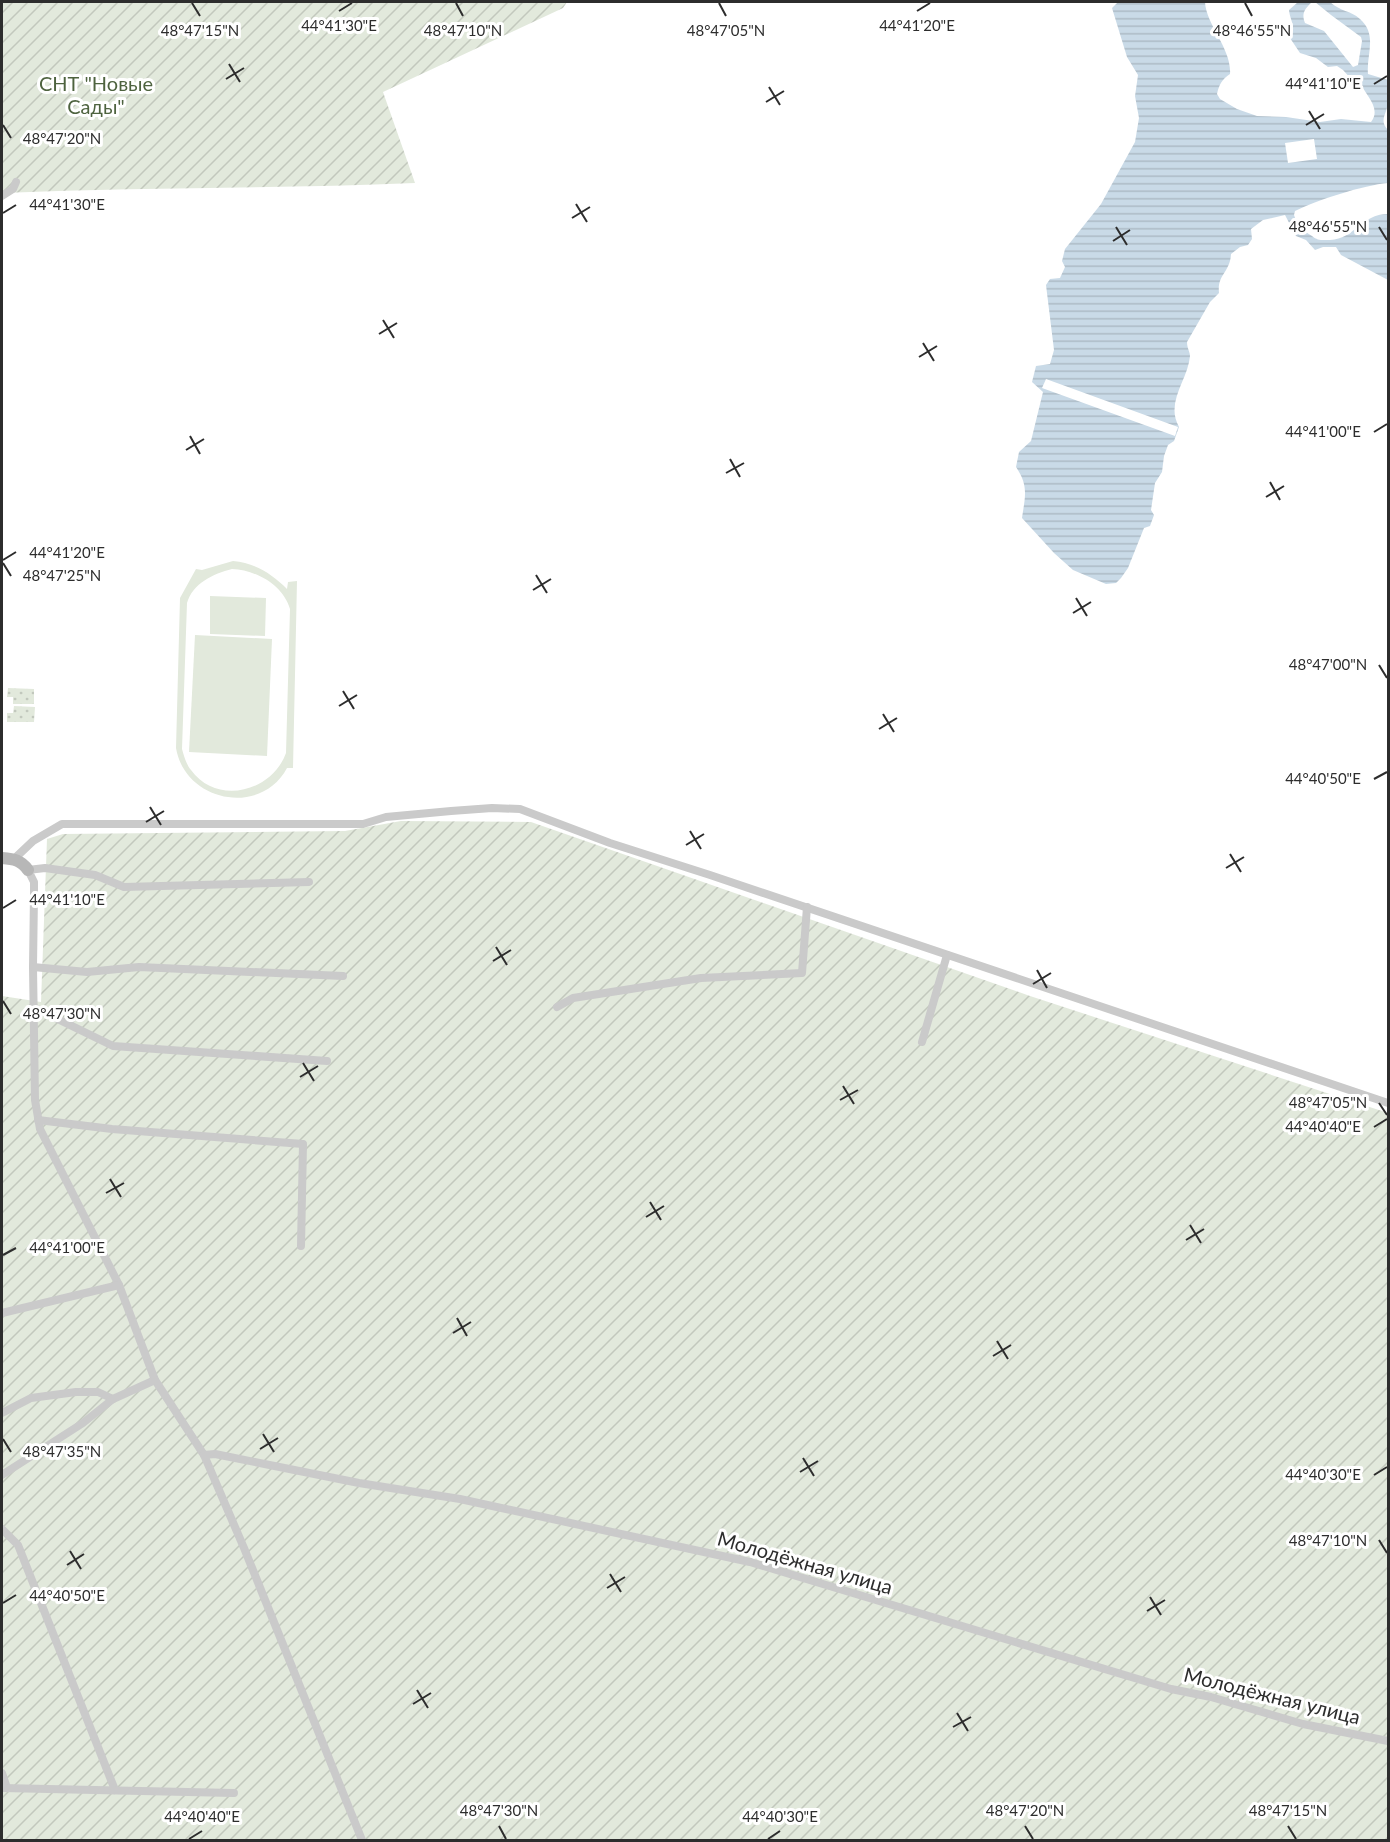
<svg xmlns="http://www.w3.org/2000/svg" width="1390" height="1842" viewBox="0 0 1390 1842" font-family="Lato,sans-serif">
	<defs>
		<pattern id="grass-dots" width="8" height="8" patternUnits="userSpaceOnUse" patternTransform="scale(1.5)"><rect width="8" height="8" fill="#e2e9dc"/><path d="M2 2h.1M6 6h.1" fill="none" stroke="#c2c8bd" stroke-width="1.8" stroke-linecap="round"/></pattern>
		<pattern id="garden-furrows" width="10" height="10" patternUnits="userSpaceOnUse" patternTransform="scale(1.5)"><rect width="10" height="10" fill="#e2e9dc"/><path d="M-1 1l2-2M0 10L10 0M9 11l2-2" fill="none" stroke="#c2c8bd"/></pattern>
		<pattern id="water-rules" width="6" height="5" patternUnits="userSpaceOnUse" patternTransform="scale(1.5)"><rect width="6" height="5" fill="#c9dae7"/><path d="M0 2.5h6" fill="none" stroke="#adbbc6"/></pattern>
	</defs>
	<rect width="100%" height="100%" fill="#fff"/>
	<g fill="url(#grass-dots)">
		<path d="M 8,688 L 34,689 L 34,704 L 13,704 L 13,697 L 7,697 Z"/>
		<path d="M 14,706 L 35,707 L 34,722 L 7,722 L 7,713 L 13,713 Z"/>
	</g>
	<g fill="#e2e9dc" fill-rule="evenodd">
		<path d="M 233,561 C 255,563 272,574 287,589 L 288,582 L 297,581 L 293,768 L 287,768 C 261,817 185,802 176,748 L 180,598 L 196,569 L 202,570 ZM 232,569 C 256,570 283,585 290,609 L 286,753 C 272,792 217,806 191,770 C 186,764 184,756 182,749 L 187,603 C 193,583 213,574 232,569 Z"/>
		<path d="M 210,596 L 266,598 L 265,636 L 210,634 Z"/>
		<path d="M 195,635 L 272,639 L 267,756 L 189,752 Z"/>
	</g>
	<g fill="url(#garden-furrows)">
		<path d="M 2,2 L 567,2 L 563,8 L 383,92 L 415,183 C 277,189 139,187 2,193 Z"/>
		<path d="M 401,821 L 531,822 L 1030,996 L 1388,1113 L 1388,1840 L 2,1840 L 2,996 L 41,1002 L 47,839 L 63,834 L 345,831 Z"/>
	</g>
	<path fill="url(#water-rules)" d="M 1118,2 L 1205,2 C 1206,25 1232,49 1230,74 C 1222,79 1219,85 1217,94 L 1220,99 L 1237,109 L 1257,116 L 1286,117 L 1320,122 L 1341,119 L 1371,122 C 1382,108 1365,95 1360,82 L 1352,80 L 1343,70 L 1337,66 L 1328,67 L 1316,58 L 1300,53 L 1290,38 C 1297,27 1290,21 1289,10 L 1298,2 L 1312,2 C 1305,9 1301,13 1305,23 L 1324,31 L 1353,67 L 1358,65 L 1362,41 L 1361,37 L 1331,15 L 1315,2 L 1330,2 C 1341,12 1350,10 1360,19 C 1378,35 1366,55 1368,74 L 1388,80 C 1388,87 1389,94 1388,101 C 1388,113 1378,120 1388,130 L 1388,183 C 1364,185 1317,200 1295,211 L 1294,215 C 1297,225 1303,231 1312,236 C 1318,241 1322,240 1330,240 C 1355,239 1361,214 1388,214 L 1388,280 L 1341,255 L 1336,247 L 1323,247 L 1315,250 L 1306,240 L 1296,236 L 1285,215 L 1263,220 L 1251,229 L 1252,239 L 1248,245 L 1240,247 L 1231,254 C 1230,273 1217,274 1219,293 L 1210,302 L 1187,342 C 1187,348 1190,352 1190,356 C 1188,380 1165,402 1179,427 L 1174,441 L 1168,445 L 1164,456 L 1162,472 L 1155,483 L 1151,510 L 1154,515 L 1150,526 L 1144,528 L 1128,568 L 1121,578 L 1116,583 L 1106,584 L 1073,570 L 1054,553 L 1022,518 C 1025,497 1029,486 1016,467 L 1019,452 L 1031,441 L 1043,392 L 1032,382 L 1036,366 L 1050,364 L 1054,350 L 1046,285 L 1050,279 L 1060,278 L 1065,267 L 1062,261 L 1065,249 L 1101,204 L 1135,142 L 1139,118 L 1135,96 L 1138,75 L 1127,57 L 1112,8 Z"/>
	<g fill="#fff">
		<path d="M 1314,139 L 1317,159 L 1288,163 L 1285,143 Z"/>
		<path d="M 1046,379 L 1178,427 L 1175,436 L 1042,388 Z"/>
	</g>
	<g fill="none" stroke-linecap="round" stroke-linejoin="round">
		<g stroke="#cacaca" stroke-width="8">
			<path d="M 2,196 L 13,189 L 16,182"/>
			<path d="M 14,859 L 33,841 L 62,824 L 363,824 L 386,817 L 451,811 L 492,808 L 520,809 L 610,843 L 710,875 L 1388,1103"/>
			<path d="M 309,882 L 124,887 L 95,875 L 45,868 L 28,870 L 34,882 L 34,894 L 33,967 L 35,1100 L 40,1129 L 119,1285 L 155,1380 L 204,1455 L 244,1548 L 362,1840"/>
			<path d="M 33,967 L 87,972 L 139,967 L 343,976"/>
			<path d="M 33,1007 L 113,1046 L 327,1061"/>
			<path d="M 557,1007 L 573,998 L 701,978 L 802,973 L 807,907"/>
			<path d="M 922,1042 L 947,955"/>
			<path d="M 38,1120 L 112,1129 L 303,1144 L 301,1246"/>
			<path d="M 2,1313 L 119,1285"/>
			<path d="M 2,1413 L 31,1398 L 76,1392 L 98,1392 L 113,1399"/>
			<path d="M 204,1455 L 215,1454 L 359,1483 L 460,1499 L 750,1562 L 1171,1689 L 1211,1697 L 1303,1724 L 1388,1741"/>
			<path d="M 2,1475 L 83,1423 L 113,1399 L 155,1380"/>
			<path d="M 2,1529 L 18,1545 L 115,1790"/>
			<path d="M 2,1773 L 7,1788"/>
			<path d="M 2,1788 L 234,1793"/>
		</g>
		<path stroke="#b7b7b7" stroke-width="12" d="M 2,858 C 14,859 21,860 28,870"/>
	</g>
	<path fill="none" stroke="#2d2d2d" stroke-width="2" d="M 192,3 L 200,16M 456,3 L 463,16M 719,3 L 726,16M 1245,3 L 1252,16M 339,11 L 352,3M 917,11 L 930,3M 229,64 L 240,82M 226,79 L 244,68M 1374,84 L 1387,76M 769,87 L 780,105M 766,102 L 784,91M 1309,111 L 1320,129M 3,125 L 11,138M 1306,125 L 1324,114M 576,204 L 587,222M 3,213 L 16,205M 572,218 L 590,207M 1116,227 L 1127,245M 1379,227 L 1387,240M 1113,241 L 1130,230M 383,320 L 394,338M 379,334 L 397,323M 923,343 L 934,361M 919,357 L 937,346M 1374,432 L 1387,424M 190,436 L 200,454M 186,450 L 204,439M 730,459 L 740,477M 726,473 L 744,463M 1270,482 L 1280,500M 1266,497 L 1284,486M 3,560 L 16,552M 3,563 L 11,576M 536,575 L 547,593M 533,590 L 551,579M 1076,598 L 1087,616M 1073,613 L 1091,602M 1379,665 L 1387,678M 343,691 L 354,709M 339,706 L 357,695M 883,714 L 894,732M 879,729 L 897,718M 1374,779 L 1387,772M 150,807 L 161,825M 146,822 L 164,811M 690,831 L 701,849M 686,845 L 704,834M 1230,854 L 1241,872M 1226,868 L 1244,857M 3,908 L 16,900M 496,947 L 507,965M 493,961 L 511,950M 1037,970 L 1047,988M 1033,984 L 1051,973M 3,1001 L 11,1014M 303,1063 L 314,1081M 300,1077 L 318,1066M 843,1086 L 854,1104M 840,1100 L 858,1090M 1379,1103 L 1387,1115M 1374,1127 L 1387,1119M 110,1179 L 121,1197M 106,1193 L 124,1183M 650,1202 L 661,1220M 646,1217 L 664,1206M 1190,1225 L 1201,1243M 1186,1240 L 1204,1229M 3,1255 L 16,1248M 457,1318 L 467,1336M 453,1333 L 471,1322M 997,1341 L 1008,1359M 993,1356 L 1011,1345M 263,1434 L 274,1452M 3,1439 L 11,1452M 260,1449 L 278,1438M 803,1458 L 814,1476M 800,1472 L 818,1461M 1374,1475 L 1387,1467M 1379,1540 L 1387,1553M 70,1551 L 81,1569M 67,1565 L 84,1554M 610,1574 L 621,1592M 607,1588 L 625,1577M 1150,1597 L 1161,1615M 3,1603 L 16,1595M 1147,1611 L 1165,1600M 417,1690 L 428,1708M 413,1704 L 431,1693M 957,1713 L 968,1731M 953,1727 L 971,1717M 499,1826 L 506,1839M 1025,1826 L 1033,1839M 1288,1826 L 1296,1839M 189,1839 L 202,1831M 768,1839 L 780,1831"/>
	<g text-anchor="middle" stroke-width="6" stroke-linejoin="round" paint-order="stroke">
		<g font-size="20" fill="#4e633f" stroke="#fff">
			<text x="96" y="91">СНТ "Новые<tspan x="96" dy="23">Сады"</tspan></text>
		</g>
		<g font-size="20" fill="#2d2d2d" stroke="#fff">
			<text transform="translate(805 1563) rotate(16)" y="7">Молодёжная улица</text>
			<text transform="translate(1272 1696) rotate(14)" y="7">Молодёжная улица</text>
		</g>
	</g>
	<g font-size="15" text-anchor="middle" fill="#2d2d2d" stroke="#fff" stroke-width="6" stroke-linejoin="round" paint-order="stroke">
		<text x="339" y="31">44°41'30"E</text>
		<text x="917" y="31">44°41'20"E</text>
		<text x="200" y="36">48°47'15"N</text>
		<text x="463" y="36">48°47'10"N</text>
		<text x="726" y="36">48°47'05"N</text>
		<text x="1252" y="36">48°46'55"N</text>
		<text x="1323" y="89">44°41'10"E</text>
		<text x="62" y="144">48°47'20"N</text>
		<text x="67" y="210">44°41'30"E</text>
		<text x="1328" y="232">48°46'55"N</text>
		<text x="1323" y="437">44°41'00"E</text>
		<text x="67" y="558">44°41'20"E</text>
		<text x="62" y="581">48°47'25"N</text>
		<text x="1328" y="670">48°47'00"N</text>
		<text x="1323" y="784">44°40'50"E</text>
		<text x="67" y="905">44°41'10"E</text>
		<text x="62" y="1019">48°47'30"N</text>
		<text x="1328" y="1108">48°47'05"N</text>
		<text x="1323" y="1132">44°40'40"E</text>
		<text x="67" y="1253">44°41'00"E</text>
		<text x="62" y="1457">48°47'35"N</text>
		<text x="1323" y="1480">44°40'30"E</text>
		<text x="1328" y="1546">48°47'10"N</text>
		<text x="67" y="1601">44°40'50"E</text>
		<text x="499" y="1816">48°47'30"N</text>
		<text x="1025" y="1816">48°47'20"N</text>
		<text x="1288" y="1816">48°47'15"N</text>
		<text x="202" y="1822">44°40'40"E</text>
		<text x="780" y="1822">44°40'30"E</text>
	</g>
	<rect width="1390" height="1842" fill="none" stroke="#2d2d2d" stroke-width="6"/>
</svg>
